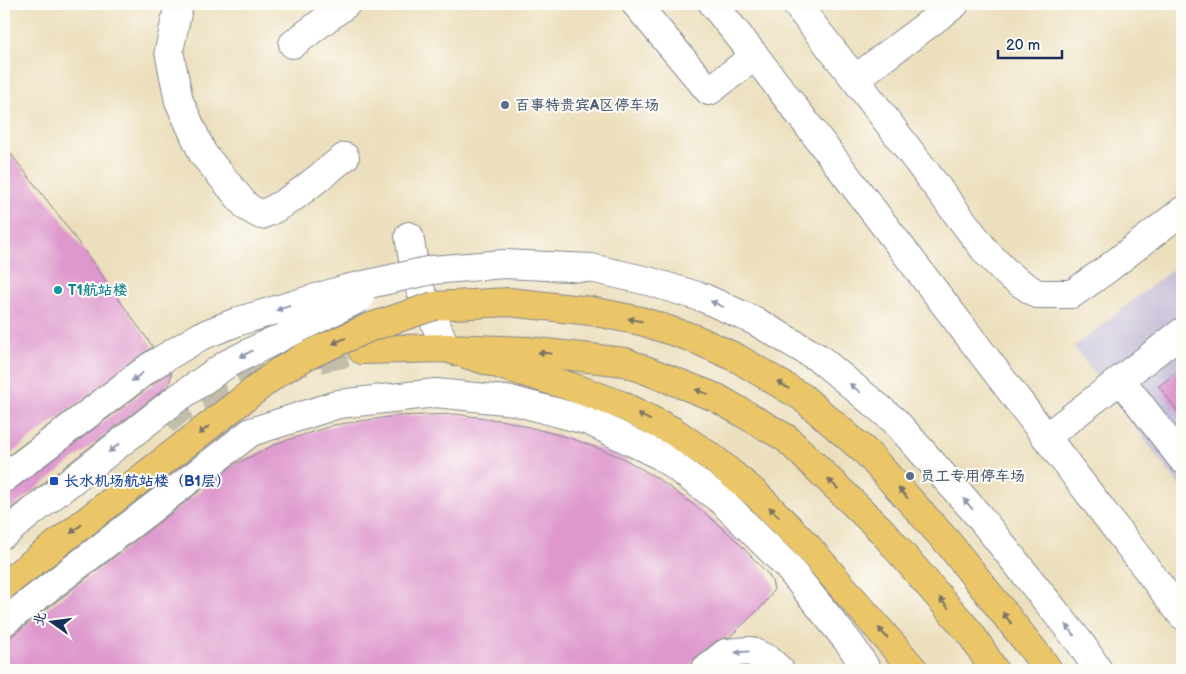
<svg xmlns="http://www.w3.org/2000/svg" width="1186" height="674" viewBox="0 0 1186 674" font-family="'Balsamiq Sans','LXGW WenKai TC',sans-serif">
	<rect width="100%" height="100%" fill="#fdfcf7"/>
	<filter id="ink" filterUnits="userSpaceOnUse"><feTurbulence type="fractalNoise" baseFrequency=".02" numOctaves="2"/><feDisplacementMap in="SourceGraphic" scale="10" xChannelSelector="R" yChannelSelector="G"/><feConvolveMatrix kernelMatrix="1 2 1 2 8 2 1 2 1" color-interpolation-filters="sRGB"/></filter>
	<filter id="wash" filterUnits="userSpaceOnUse"><feTurbulence type="fractalNoise" baseFrequency=".0096" numOctaves="4" result="noise"/><feDisplacementMap in="SourceGraphic" scale="20" xChannelSelector="R" yChannelSelector="G"/><feGaussianBlur stdDeviation="1.12" result="paint"/><feColorMatrix in="noise" values="0 0 0 0 0 0 0 0 0 0 0 0 0 0 0 0 0 1.4 0 .05"/><feComposite in="paint" operator="in"/></filter>
	<g filter="url(#wash)">
		<rect width="100%" height="100%" fill="#ecdfbd"/>
		<path fill="#c7c0d9" d="M 1182,262 L 1182,489 L 1074,347 Z"/>
		<g id="blocks">
			<g fill="#de98cd">
				<path d="M 4,145 L 63,221 L 153,347 L 142,354 L 4,459 Z"/>
				<path d="M 1182,368 L 1182,417 L 1159,386 Z"/>
				<path d="M 172,372 L 169,385 L 4,514 L 4,493 L 13,490 L 160,379 Z"/>
				<path d="M 455,414 L 506,421 L 570,438 L 621,457 L 657,478 L 706,514 L 736,540 L 768,574 L 772,581 L 774,589 L 770,596 L 764,604 L 730,637 L 724,638 L 716,641 L 695,658 L 691,664 L 690,670 L 4,670 L 4,642 L 235,464 L 278,443 L 334,425 L 395,416 Z"/>
			</g>
		</g>
	</g>
	<g filter="url(#ink)">
		<use href="#blocks" fill-opacity="0" stroke="#84878e" stroke-width="1"/>
		<g fill="none" stroke-linecap="round" stroke-linejoin="round">
			<path stroke="#c2bcaa" stroke-width="28" stroke-dasharray="28 14" stroke-linecap="butt" d="M 165,421 L 183,407 L 279,367 L 362,350"/>
			<g stroke="#84878e" stroke-width="30">
				<g id="minor">
					<path d="M 179,4 L 169,51 L 179,101 L 203,154 L 247,207 L 261,215 C 293,202 318,177 345,157"/>
					<path d="M 636,4 L 709,91 L 755,56"/>
					<path d="M 713,4 L 755,56 L 1182,615"/>
					<path d="M 796,4 L 855,79 L 987,253 L 1010,276 L 1037,294 L 1072,294 L 1106,270 L 1182,211"/>
					<path d="M 293,44 L 346,4"/>
					<path d="M 855,79 L 955,4"/>
					<path d="M 409,236 L 417,282 L 446,348"/>
					<path d="M 432,270 L 504,264 L 591,268 L 648,281 L 704,298 L 755,321 L 820,359 L 895,421 L 978,515 L 1081,644 L 1098,670"/>
					<path d="M 1121,380 L 1182,459"/>
					<path d="M 1046,437 L 1182,332"/>
					<path d="M 4,534 L 175,400 L 227,364 L 289,333"/>
					<path d="M 4,622 L 251,432 L 339,404 L 436,393 L 514,401 L 589,421 L 661,456 L 722,501 L 787,566 L 850,644 L 867,670"/>
					<path d="M 705,670 L 726,653 L 750,651 L 769,660 L 780,670"/>
				</g>
			</g>
			<g stroke="#84878e" stroke-width="30">
				<path id="major" d="M 362,350 L 446,348 L 528,351 L 625,362 L 717,398 L 786,438 L 882,531 L 971,634 L 994,670"/>
			</g>
			<g stroke="#84878e" stroke-width="30">
				<g id="highway">
					<path d="M 434,306 L 509,302 L 591,311 L 641,321 L 693,338 L 737,358 L 802,397 L 867,453 L 950,545 L 1042,661 L 1048,670"/>
					<path d="M 446,348 L 575,388 L 621,405 L 673,431 L 715,460 L 756,494 L 808,547 L 914,670"/>
				</g>
			</g>
			<use href="#minor" stroke="#fff" stroke-width="28"/>
			<use href="#major" stroke="#ebc669" stroke-width="28"/>
			<use href="#highway" stroke="#ebc669" stroke-width="28"/>
			<g stroke="#84878e" stroke-width="30" stroke-linecap="butt">
				<g id="minor-bridge">
					<path d="M 289,333 L 360,298"/>
					<path d="M 4,478 L 151,366 L 201,336 L 239,321 L 346,289 L 432,270"/>
				</g>
			</g>
			<g stroke="#84878e" stroke-width="30" stroke-linecap="butt">
				<path id="highway-bridge" d="M 4,585 L 277,373 L 306,356 L 368,328 L 434,306"/>
			</g>
			<use href="#minor-bridge" stroke="#fff" stroke-width="28"/>
			<use href="#highway-bridge" stroke="#ebc669" stroke-width="28"/>
		</g>
		<defs><path id="oneway-solid" d="M-6-.8H1V-3.2L6.5 0L1 3.2V.8H-6Z" transform="scale(1.25)"/></defs>
		<g fill="#8d97ae">
			<use href="#oneway-solid" transform="translate(717 304) rotate(-156)"/>
			<use href="#oneway-solid" transform="translate(283 308) rotate(163)"/>
			<use href="#oneway-solid" transform="translate(246 354) rotate(152)"/>
			<use href="#oneway-solid" transform="translate(137 377) rotate(143)"/>
			<use href="#oneway-solid" transform="translate(855 388) rotate(-141)"/>
			<use href="#oneway-solid" transform="translate(114 448) rotate(142)"/>
			<use href="#oneway-solid" transform="translate(968 504) rotate(-131)"/>
			<use href="#oneway-solid" transform="translate(1070 630) rotate(-129)"/>
			<use href="#oneway-solid" transform="translate(742 652) rotate(176)"/>
		</g>
		<g fill="#797363">
			<use href="#oneway-solid" transform="translate(635 320) rotate(-168)"/>
			<use href="#oneway-solid" transform="translate(339 341) rotate(156)"/>
			<use href="#oneway-solid" transform="translate(545 353) rotate(-174)"/>
			<use href="#oneway-solid" transform="translate(783 385) rotate(-149)"/>
			<use href="#oneway-solid" transform="translate(702 392) rotate(-159)"/>
			<use href="#oneway-solid" transform="translate(644 417) rotate(-153)"/>
			<use href="#oneway-solid" transform="translate(204 430) rotate(142)"/>
			<use href="#oneway-solid" transform="translate(833 484) rotate(-136)"/>
			<use href="#oneway-solid" transform="translate(903 493) rotate(-132)"/>
			<use href="#oneway-solid" transform="translate(774 512) rotate(-135)"/>
			<use href="#oneway-solid" transform="translate(76 529) rotate(142)"/>
			<use href="#oneway-solid" transform="translate(944 603) rotate(-131)"/>
			<use href="#oneway-solid" transform="translate(1007 618) rotate(-128)"/>
			<use href="#oneway-solid" transform="translate(883 633) rotate(-130)"/>
		</g>
	</g>
	<g fill="#5c6f8a" stroke="#fdfcf7" stroke-width="2">
		<circle cx="505" cy="105" r="5"/>
		<circle cx="910" cy="476" r="5"/>
	</g>
	<circle fill="#0f9aa8" stroke="#fdfcf7" stroke-width="2" cx="58" cy="290" r="5"/>
	<rect fill="#1a4fb4" stroke="#fdfcf7" stroke-width="2" x="49" y="476" width="10" height="10" rx="2.5"/>
	<g text-anchor="middle" stroke-width="4" stroke-linejoin="round" paint-order="stroke">
		<g font-size="15" font-weight="bold" fill="#4e5e75" stroke="#fdfcf7" text-anchor="start">
			<text x="515" y="110">百事特贵宾A区停车场</text>
			<text x="920" y="481">员工专用停车场</text>
		</g>
		<g font-size="15" font-weight="bold" fill="#0d838f" stroke="#fdfcf7" text-anchor="start">
			<text x="68" y="295">T1航站楼</text>
		</g>
		<g font-size="15" font-weight="bold" fill="#164399" stroke="#fdfcf7" text-anchor="start">
			<text x="64" y="486">长水机场航站楼（B1层）</text>
		</g>
	</g>
	<rect width="1186" height="674" fill="none" stroke="#fdfcf7" stroke-width="20"/>
	<g transform="translate(52 622) rotate(284)" stroke="#fdfcf7" stroke-width="4" paint-order="stroke">
	<path d="M0-4L9 19L0 12L-9 19Z" fill="#1b2f5e"/>
	<text y="-8" font-size="14" font-weight="bold" text-anchor="middle" fill="#1b2f5e">北</text>
	</g>
	<path d="M998 50v8h64v-8" fill="none" stroke="#1b2f5e" stroke-width="2.5"/>
	<text x="1006" y="50" font-size="15" fill="#1b2f5e" stroke="#fdfcf7" stroke-width="4" paint-order="stroke">20 m</text>
</svg>
